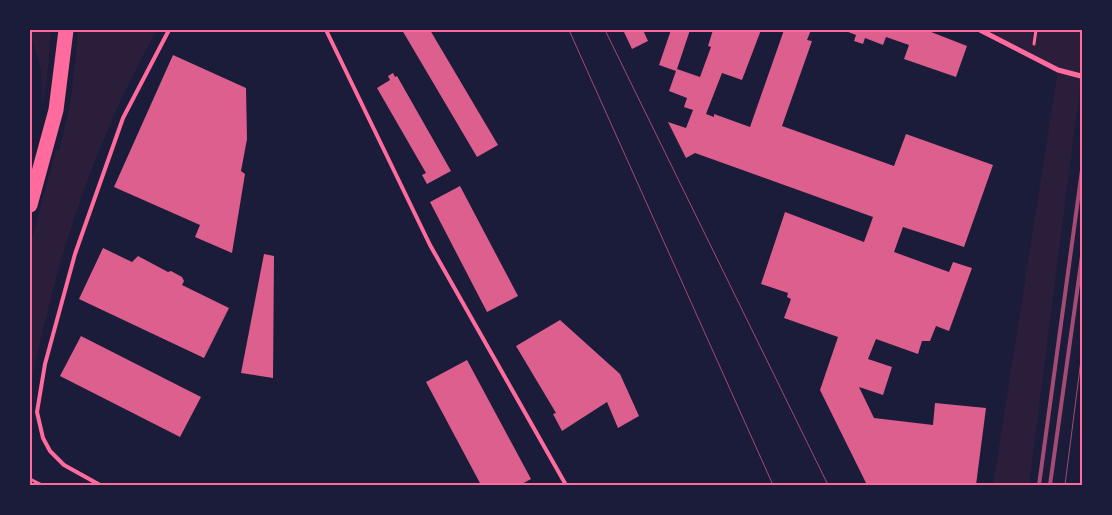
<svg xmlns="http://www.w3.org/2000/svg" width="1112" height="515" viewBox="0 0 1112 515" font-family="Literata,serif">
	<rect width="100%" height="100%" fill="#1b1b3a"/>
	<g fill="#2a1e3b">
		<path d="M 30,30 L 51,30 L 47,81 L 42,106 L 41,70 Z"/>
		<path d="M 78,30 L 157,30 C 94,141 54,265 30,390 L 30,246 L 56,150 L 59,150 C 71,111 75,71 78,30 Z"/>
		<path d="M 980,30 L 1082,30 L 1082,71 L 1029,485 L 993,485 L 1058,70 Z"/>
	</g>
	<g fill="#dd5f8e">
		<path d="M 402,30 L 430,30 L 498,145 L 477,157 Z"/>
		<path d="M 623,30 L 643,30 L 648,41 L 632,49 Z"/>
		<path d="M 671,30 L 690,30 L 677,69 L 700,77 L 711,47 L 708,46 L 713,30 L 761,30 L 742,80 L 722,73 L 706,114 L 714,117 L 714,114 L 750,127 L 784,30 L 811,30 L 807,40 L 812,41 L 782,126 L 894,166 L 906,134 L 993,165 L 964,247 L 903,227 L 894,252 L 949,272 L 953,262 L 972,268 L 949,331 L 936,326 L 930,341 L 922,341 L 918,354 L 876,339 L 868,359 L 892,367 L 883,395 L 859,387 L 874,418 L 933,425 L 935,403 L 986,408 L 976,485 L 867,485 L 820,390 L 838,337 L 784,318 L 791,299 L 787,297 L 788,293 L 761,284 L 785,212 L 864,242 L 873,217 L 695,153 L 686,158 L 668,122 L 686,128 L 693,110 L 684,107 L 687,98 L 669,91 L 676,71 L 659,65 Z"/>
		<path d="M 843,30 L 926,30 L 967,46 L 956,77 L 904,59 L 909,45 L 886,37 L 883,45 L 865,38 L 863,44 L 854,41 L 856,35 Z"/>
		<path d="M 173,55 L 246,88 L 247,139 L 241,171 L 245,174 L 232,253 L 195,237 L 200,225 L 114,187 Z"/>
		<path d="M 393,73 L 395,77 L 397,76 L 451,171 L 427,184 L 422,175 L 426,173 L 377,88 L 390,80 L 388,76 Z"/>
		<path d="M 460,186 L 518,296 L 487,312 L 430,202 Z"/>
		<path d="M 103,248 L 132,262 L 138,256 L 168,272 L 171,271 L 182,277 L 184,281 L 182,285 L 229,308 L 204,358 L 79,299 Z"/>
		<path d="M 264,254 L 274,256 L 273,378 L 241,373 Z"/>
		<path d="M 560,320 L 620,374 L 639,416 L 618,428 L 607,402 L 562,431 L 553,414 L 556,413 L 516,346 Z"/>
		<path d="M 81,336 L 201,397 L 180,437 L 60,376 Z"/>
		<path d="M 467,360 L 531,479 L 520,485 L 481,485 L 426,382 Z"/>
	</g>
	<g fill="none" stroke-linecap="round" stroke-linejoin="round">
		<g stroke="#ff6b9d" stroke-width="3">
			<path d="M 1034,44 L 1036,30"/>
			<path d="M 1082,90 L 1082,93"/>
			<path d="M 30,479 L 42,485"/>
		</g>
		<g stroke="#ff6b9d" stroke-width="4">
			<path d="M 326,30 L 430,245 L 566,485"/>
			<path d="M 100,485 L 64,465 L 50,451 L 43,438 L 37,412 L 45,364 L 75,254 L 123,118 L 169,30"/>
		</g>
		<path stroke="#ff6b9d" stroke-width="5" d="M 980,30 L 1058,70 L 1081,76"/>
		<path stroke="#ff6b9d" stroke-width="15" d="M 30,205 L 56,110 L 66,30"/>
		<g stroke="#a44b75" stroke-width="1">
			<path d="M 569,30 L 773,485"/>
			<path d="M 605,30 L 828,485"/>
			<path d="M 1065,485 L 1082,352"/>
		</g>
		<g stroke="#a44b75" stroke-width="4">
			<path d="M 1039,485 L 1082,170"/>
			<path d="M 1050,485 L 1082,256"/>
		</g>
	</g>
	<rect width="1112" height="515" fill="none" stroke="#1b1b3a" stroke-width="62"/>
	<rect x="31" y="31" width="1050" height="453" fill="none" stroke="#ff6b9d" stroke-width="2"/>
</svg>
